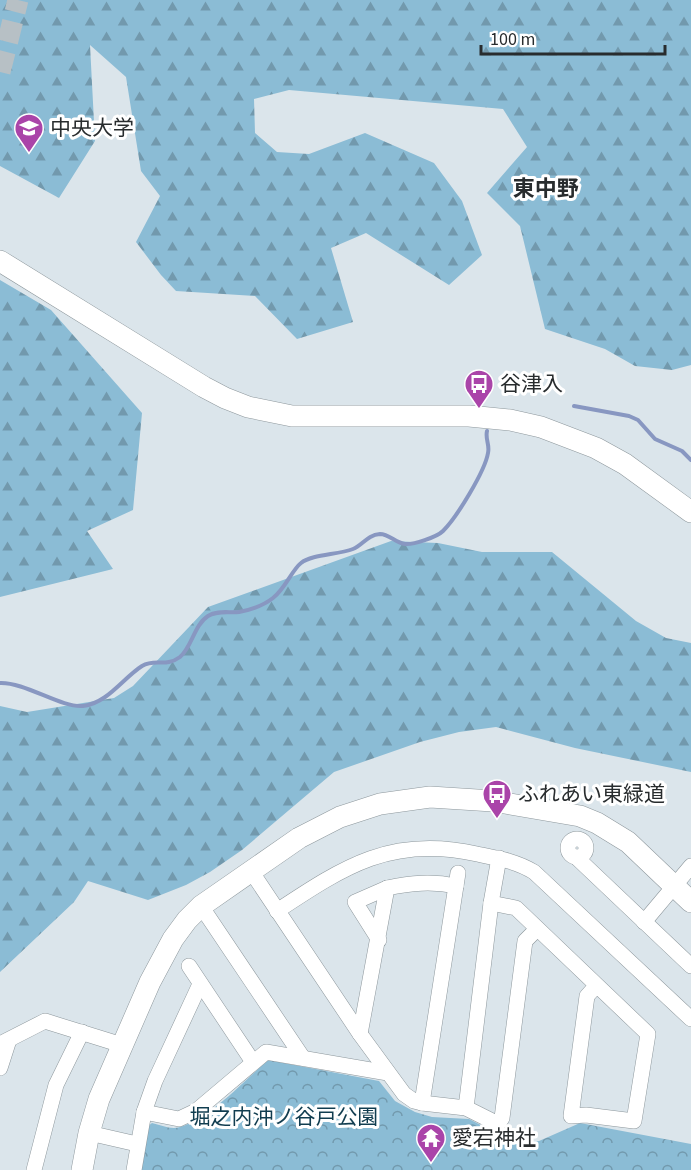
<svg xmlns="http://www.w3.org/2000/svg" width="691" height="1170" viewBox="0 0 691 1170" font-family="'Source Sans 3','Noto Sans JP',sans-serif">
	<defs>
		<pattern id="forest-firs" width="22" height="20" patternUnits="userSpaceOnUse" patternTransform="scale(1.5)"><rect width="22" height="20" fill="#8bbcd5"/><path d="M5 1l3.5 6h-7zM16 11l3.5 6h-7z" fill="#7299ad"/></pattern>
		<pattern id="park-crowns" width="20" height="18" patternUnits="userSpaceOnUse" patternTransform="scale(1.5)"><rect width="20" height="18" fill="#8bbcd5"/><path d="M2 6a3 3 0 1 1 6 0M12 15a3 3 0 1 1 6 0" fill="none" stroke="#7299ad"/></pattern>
	</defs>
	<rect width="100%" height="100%" fill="#dbe5eb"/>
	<g fill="url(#forest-firs)">
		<path d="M 0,0 L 691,0 L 691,365 L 672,370 L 635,366 L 605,349 L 545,329 L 520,226 L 487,193 L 527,147 L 503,109 L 289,90 L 254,99 L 255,133 L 277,152 L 309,154 L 365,133 L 434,163 L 462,201 L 482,255 L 449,285 L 366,233 L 331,248 L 353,322 L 297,339 L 255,296 L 176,291 L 161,275 L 136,242 L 160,196 L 141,171 L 126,77 L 90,45 L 95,141 L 59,198 L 0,166 Z"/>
		<path d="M 0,280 L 51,310 L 142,413 L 133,510 L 87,531 L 113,569 L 0,597 Z"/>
		<path d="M 391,541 L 438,543 L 482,552 L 552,552 L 636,621 L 666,638 L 691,643 L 691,772 L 575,748 L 496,727 L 459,732 L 420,742 L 334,772 L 242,850 L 210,872 L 186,885 L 148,900 L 88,881 L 74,902 L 0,972 L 0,706 L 27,712 L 114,698 L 133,686 L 208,607 Z"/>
	</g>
	<path fill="url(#park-crowns)" d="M 268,1060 L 379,1081 L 395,1101 L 415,1112 L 432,1117 L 469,1119 L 504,1137 L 521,1142 L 539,1141 L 580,1123 L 691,1144 L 691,1170 L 140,1170 L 148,1126 L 152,1123 C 161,1125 171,1130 180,1127 C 209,1119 245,1080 268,1060 Z"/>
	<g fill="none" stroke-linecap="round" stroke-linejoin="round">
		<g stroke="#8897c1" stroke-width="4">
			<path d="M 574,406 L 629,416 L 638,420 L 655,439 L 682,451 L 691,460"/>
			<path d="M 0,683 C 25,682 61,708 83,706 C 108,703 123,678 142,666 C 156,658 165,668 180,657 C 192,647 194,625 208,616 C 217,610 229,613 239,612 C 250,610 264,605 273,598 C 285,589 292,570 301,563 C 312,554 338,555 353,549 C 363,545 367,535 380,534 C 389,534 396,543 405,544 C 413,545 437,537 443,531 C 457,517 485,471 488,453 C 490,445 485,439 487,431"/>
		</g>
		<path stroke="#b7c0c5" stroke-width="21" stroke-dasharray="21 10" stroke-linecap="butt" d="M 0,72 L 18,0"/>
		<g stroke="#8d979c" stroke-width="16">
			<g id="street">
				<circle cx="577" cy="848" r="9"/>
				<path d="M 576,857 L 691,966"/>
				<path d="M 251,871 L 360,1034 L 404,1094 L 414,1101 L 422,1103 L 466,1108 L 498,1124 L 502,1118 L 525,941 L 537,929"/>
				<path d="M 491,903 L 516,908 L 648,1034 L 634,1121 L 586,1115 L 571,1116 L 587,996 L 596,986"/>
				<path d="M 201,906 L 303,1058"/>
				<path d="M 277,911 C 345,866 392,835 477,854 C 497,858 516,861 534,872 L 691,1019"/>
				<path d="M 644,922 L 691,866"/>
				<path d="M 379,940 L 355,902 L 387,888"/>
				<path d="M 189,966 L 253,1062"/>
				<path d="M 360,1034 L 387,888 C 411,883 432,881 456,886"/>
				<path d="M 0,1044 L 45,1021 L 122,1045"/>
				<path d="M 0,1068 L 9,1040"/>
				<path d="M 422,1103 L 458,873"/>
				<path d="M 466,1108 L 491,903 L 499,858"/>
				<path d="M 144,1112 L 179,1119 L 196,1111 L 266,1052 L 388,1073"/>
				<path d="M 89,1133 L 137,1144"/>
				<path d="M 34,1170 L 56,1085 L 82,1032"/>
				<path d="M 134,1170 L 144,1112 L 155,1081 L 200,984"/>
			</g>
		</g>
		<g stroke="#8d979c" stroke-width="22">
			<g id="secondary">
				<path d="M 0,261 L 204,387 L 225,398 L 248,407 L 292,416 L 469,416 L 510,420 L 541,427 L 596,448 L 625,464 L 691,512"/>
				<path d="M 82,1170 L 89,1133 L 99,1099 L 150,982 L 173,939 L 187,920 L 201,906 L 299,838 L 340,817 L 380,804 L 430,797 L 493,801 L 580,816 L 597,823 L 628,842 L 691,902"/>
			</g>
		</g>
		<use href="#street" stroke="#fff" stroke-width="15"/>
		<use href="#secondary" stroke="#fff" stroke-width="21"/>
	</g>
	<defs>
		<g id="university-pin" transform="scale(1.5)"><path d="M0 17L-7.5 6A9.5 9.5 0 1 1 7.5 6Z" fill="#aa44a9" stroke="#fff"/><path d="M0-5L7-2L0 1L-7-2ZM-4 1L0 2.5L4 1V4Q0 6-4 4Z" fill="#fff"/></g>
		<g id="bus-pin" transform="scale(1.5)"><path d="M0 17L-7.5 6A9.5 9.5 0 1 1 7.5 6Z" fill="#aa44a9" stroke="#fff"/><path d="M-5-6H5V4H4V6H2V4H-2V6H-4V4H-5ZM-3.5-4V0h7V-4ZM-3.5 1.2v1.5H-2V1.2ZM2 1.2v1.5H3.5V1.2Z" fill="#fff"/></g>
		<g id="temple-pin" transform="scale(1.5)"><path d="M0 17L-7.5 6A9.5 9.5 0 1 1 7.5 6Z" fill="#aa44a9" stroke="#fff"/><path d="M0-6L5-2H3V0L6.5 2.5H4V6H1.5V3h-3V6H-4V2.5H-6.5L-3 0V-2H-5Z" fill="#fff"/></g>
	</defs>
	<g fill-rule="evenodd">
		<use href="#university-pin" x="29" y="128"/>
		<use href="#bus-pin" x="479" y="384"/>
		<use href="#bus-pin" x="497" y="794"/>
		<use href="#temple-pin" x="431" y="1138"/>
	</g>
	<g text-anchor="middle" stroke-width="6" stroke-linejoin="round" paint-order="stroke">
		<g font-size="21" fill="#282c2e" stroke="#fff" text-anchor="start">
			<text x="50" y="135">中央大学</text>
			<text x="500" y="391">谷津入</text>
			<text x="518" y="801">ふれあい東緑道</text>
			<text x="452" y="1145">愛宕神社</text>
		</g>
		<g font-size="21" fill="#113d50" stroke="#fff">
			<text x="284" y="1124">堀之内沖ノ谷戸公園</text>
		</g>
		<g font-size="22" font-weight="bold" fill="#282c2e" stroke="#fff">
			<text x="546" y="196">東中野</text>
		</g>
	</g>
	<path d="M481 45v9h184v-9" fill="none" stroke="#282c2e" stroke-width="3"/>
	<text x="490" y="45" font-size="18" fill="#282c2e" stroke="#ffffff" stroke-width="4.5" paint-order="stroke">100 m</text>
</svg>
